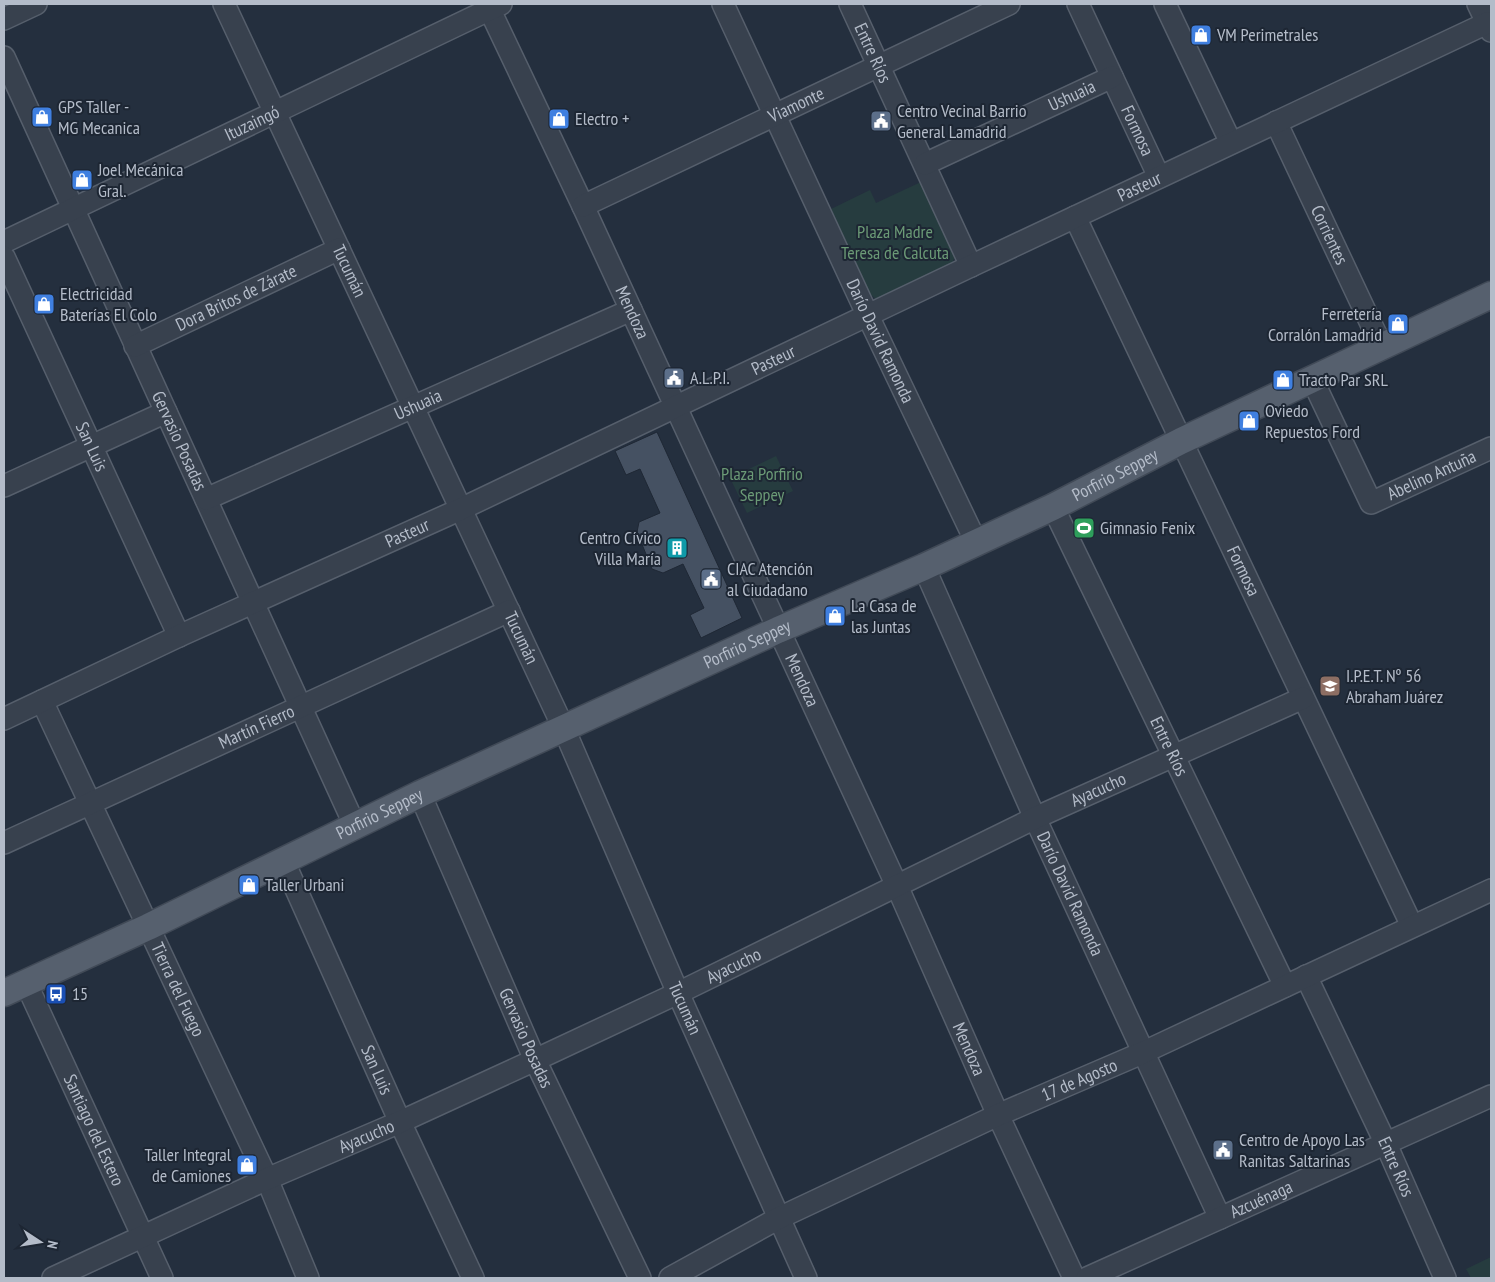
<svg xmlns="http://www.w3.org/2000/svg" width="1495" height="1282" viewBox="0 0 1495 1282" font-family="'PT Sans Narrow',sans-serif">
	<rect width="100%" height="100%" fill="#242f3e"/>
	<g fill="#263c3f">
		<path d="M 921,182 L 955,255 L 953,262 L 877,300 L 870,294 L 831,209 L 870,190 L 876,203 Z"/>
		<path d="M 776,456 L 793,491 L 747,513 L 730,478 Z"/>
		<path d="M 1491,1257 L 1491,1278 L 1471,1278 L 1466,1269 Z"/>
	</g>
	<path fill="#455162" stroke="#1f2835" d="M 657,432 L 742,618 L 701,638 L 690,615 L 704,608 L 683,564 L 663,573 L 652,569 L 637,532 L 639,522 L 660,513 L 640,469 L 626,475 L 615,451 Z"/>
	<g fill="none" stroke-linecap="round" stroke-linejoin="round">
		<g stroke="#565f6c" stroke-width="24">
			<g id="minor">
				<path id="s1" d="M 224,4 L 564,729 L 678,993 L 806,1278"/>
				<path id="s2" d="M 487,4 L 583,206 L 897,886 L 998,1115 L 1074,1278"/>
				<path id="s3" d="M 723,4 L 868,316 L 976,542"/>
				<path id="s4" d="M 850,4 L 971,266"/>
				<path id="s5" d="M 1078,4 L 1159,177"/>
				<path d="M 1165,4 L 1231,143"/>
				<path d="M 1478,4 L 1491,31"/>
				<path d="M 4,19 L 36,4"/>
				<path id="s6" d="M 4,57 L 355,826"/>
				<path id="s7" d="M 1276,122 L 1382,347"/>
				<path id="s8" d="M 925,164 L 1112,77"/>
				<path id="s9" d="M 583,206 L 1009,4"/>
				<path id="s10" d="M 1075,217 L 1412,926"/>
				<path id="s11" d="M 4,242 L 501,4"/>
				<path id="s12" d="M 4,257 L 179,636"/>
				<path id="s13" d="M 135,346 L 339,249"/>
				<path id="s14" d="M 1312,379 L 1371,503 L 1491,448"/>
				<path d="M 4,486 L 166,412"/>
				<path id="s15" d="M 206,499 L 631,310"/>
				<path id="s16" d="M 1053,507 L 1285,986"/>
				<path id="s17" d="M 924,567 L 1035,818 L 1220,1218"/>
				<path id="s18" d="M 42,701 L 267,1179 L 308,1278"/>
				<path id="s19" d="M 4,719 L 179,636 L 461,509 L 971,266 L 1487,23"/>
				<path id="s20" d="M 420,794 L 535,1060 L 640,1278"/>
				<path id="s21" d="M 4,843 L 509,611"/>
				<path id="s22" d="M 283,860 L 400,1122 L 473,1278"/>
				<path id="s23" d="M 1306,976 L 1386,1144 L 1445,1278"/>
				<path id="s24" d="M 26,983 L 162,1278"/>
				<path id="s25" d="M 53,1278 L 267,1179 L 400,1122 L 535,1060 L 678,993 L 1035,818 L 1303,698"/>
				<path id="s26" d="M 670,1278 L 779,1218 L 998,1115 L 1142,1053 L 1491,890"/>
				<path id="s27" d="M 1087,1278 L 1491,1096"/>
			</g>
		</g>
		<g stroke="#414a57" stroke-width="29">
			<g id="major">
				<path id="s28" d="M 4,993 L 148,927 L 420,794 L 778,630 L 924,567 L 1053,507 L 1181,441 L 1491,295"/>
			</g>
		</g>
		<use href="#minor" stroke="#38414e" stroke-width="21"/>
		<use href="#major" stroke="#56606e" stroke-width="26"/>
	</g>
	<defs>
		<g id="shop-square" transform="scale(1.125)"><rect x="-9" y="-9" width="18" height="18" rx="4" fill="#3f7fe0" stroke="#1d2633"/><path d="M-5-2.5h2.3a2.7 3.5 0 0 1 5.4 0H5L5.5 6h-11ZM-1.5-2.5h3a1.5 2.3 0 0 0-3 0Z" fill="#fff"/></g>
		<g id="civic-square" transform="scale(1.125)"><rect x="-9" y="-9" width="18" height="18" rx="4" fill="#5c6f8a" stroke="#1d2633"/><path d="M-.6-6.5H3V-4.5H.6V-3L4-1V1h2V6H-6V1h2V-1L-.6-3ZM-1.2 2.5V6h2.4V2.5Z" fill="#fff"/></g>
		<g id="stadium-square" transform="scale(1.125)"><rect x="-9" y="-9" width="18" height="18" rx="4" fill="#2e9e5b" stroke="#1d2633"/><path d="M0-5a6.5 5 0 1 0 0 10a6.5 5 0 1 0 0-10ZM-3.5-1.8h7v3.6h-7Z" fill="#fff"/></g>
		<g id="building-square" transform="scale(1.125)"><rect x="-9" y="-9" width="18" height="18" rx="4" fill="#0f9aa8" stroke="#1d2633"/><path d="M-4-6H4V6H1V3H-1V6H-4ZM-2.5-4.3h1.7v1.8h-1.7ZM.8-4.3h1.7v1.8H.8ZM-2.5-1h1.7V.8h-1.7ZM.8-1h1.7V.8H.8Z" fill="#fff"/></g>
		<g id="school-square" transform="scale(1.125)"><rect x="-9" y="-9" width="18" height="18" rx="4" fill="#8d6e63" stroke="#1d2633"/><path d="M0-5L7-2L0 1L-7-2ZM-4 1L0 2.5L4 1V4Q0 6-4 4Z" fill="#fff"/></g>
		<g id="bus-square" transform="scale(1.125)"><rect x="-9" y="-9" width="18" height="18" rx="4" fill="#1a4fb4" stroke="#1d2633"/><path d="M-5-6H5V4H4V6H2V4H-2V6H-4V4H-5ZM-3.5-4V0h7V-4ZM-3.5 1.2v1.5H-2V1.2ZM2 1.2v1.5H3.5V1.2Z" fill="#fff"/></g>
	</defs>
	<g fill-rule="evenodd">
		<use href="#shop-square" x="1201" y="35"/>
		<use href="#shop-square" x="42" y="117"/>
		<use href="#shop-square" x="559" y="119"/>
		<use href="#civic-square" x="881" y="121"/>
		<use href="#shop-square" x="82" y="180"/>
		<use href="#shop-square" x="44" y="304"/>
		<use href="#shop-square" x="1398" y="324"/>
		<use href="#civic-square" x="674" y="378"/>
		<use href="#shop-square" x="1283" y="380"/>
		<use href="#shop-square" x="1249" y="421"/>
		<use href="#stadium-square" x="1084" y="528"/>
		<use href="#building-square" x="677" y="548"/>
		<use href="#civic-square" x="711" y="579"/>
		<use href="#shop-square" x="835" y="616"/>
		<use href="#school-square" x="1330" y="686"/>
		<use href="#shop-square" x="249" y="885"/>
		<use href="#bus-square" x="56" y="994"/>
		<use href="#civic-square" x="1223" y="1150"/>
		<use href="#shop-square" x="247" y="1165"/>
	</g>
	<g text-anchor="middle" stroke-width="4" stroke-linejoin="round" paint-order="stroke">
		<g font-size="18" fill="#b4bcc9" stroke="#1d2633" text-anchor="start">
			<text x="1217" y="41">VM Perimetrales</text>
			<text x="58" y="113">GPS Taller -<tspan x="58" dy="21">MG Mecanica</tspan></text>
			<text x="897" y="117">Centro Vecinal Barrio<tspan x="897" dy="21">General Lamadrid</tspan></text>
			<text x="575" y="125">Electro +</text>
			<text x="98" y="176">Joel Mecánica<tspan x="98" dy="21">Gral.</tspan></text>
			<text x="60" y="300">Electricidad<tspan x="60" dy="21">Baterías El Colo</tspan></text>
			<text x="1382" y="320" text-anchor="end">Ferretería<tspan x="1382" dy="21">Corralón Lamadrid</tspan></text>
			<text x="690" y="384">A.L.P.I.</text>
			<text x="1299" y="386">Tracto Par SRL</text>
			<text x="1265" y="417">Oviedo<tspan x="1265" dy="21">Repuestos Ford</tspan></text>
			<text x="1100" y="534">Gimnasio Fenix</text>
			<text x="661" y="544" text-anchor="end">Centro Cívico<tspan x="661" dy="21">Villa María</tspan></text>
			<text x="727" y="575">CIAC Atención<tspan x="727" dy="21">al Ciudadano</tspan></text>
			<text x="851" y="612">La Casa de<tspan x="851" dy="21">las Juntas</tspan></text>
			<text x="1346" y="682">I.P.E.T. Nº 56<tspan x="1346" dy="21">Abraham Juárez</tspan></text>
			<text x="265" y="891">Taller Urbani</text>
			<text x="72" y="1000">15</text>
			<text x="1239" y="1146">Centro de Apoyo Las<tspan x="1239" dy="21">Ranitas Saltarinas</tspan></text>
			<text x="231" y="1161" text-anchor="end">Taller Integral<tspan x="231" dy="21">de Camiones</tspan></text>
		</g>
		<g font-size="18" fill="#b4bcc9" stroke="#1d2633">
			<text dy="6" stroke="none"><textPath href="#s4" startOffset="54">Entre Ríos</textPath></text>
			<text dy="6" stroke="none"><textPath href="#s8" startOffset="162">Ushuaia</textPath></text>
			<text dy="6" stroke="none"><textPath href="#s9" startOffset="236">Viamonte</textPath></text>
			<text dy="6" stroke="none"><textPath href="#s11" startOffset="275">Ituzaingó</textPath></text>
			<text dy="6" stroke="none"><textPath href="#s5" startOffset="140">Formosa</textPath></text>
			<text dy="6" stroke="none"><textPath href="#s19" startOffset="1254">Pasteur</textPath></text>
			<text dy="6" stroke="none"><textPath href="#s7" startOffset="125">Corrientes</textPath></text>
			<text dy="6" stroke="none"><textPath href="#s1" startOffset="295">Tucumán</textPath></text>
			<text dy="6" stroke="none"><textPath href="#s13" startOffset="112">Dora Britos de Zárate</textPath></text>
			<text dy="6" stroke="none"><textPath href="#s2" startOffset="341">Mendoza</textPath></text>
			<text dy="6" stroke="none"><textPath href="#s3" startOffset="372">Darío David Ramonda</textPath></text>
			<text dy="6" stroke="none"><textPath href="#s19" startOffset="849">Pasteur</textPath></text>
			<text dy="6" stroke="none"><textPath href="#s15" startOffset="232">Ushuaia</textPath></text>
			<text dy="6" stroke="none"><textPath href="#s6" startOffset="422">Gervasio Posadas</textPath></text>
			<text dy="6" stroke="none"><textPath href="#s12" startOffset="209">San Luis</textPath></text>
			<text dy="6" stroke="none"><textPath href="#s28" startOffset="1226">Porfirio Seppey</textPath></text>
			<text dy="6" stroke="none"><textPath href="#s14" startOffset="204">Abelino Antuña</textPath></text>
			<text dy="6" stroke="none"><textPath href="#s19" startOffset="444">Pasteur</textPath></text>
			<text dy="6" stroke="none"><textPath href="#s10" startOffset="392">Formosa</textPath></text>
			<text dy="6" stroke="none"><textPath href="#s1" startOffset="700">Tucumán</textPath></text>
			<text dy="6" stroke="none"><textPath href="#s28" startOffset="821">Porfirio Seppey</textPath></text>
			<text dy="6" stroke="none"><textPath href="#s2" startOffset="746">Mendoza</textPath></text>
			<text dy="6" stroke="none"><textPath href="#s21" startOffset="278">Martín Fierro</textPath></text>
			<text dy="6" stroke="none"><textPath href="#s16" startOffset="266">Entre Ríos</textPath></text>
			<text dy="6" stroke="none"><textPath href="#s25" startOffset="1154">Ayacucho</textPath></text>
			<text dy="6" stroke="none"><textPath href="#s28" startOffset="416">Porfirio Seppey</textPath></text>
			<text dy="6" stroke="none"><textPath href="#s17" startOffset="358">Darío David Ramonda</textPath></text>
			<text dy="6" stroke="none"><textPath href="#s25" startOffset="749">Ayacucho</textPath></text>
			<text dy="6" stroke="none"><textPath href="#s18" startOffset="319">Tierra del Fuego</textPath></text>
			<text dy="6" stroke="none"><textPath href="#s1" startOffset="1105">Tucumán</textPath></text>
			<text dy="6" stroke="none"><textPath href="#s20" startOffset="266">Gervasio Posadas</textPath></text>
			<text dy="6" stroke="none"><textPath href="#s2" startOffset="1151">Mendoza</textPath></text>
			<text dy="6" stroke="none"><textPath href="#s22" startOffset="230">San Luis</textPath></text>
			<text dy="6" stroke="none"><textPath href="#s26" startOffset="455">17 de Agosto</textPath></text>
			<text dy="6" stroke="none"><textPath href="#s24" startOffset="162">Santiago del Estero</textPath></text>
			<text dy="6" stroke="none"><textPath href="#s25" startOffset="344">Ayacucho</textPath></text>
			<text dy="6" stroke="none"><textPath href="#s23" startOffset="211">Entre Ríos</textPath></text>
			<text dy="6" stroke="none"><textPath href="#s27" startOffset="191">Azcuénaga</textPath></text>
		</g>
		<g font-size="18" fill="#6b9a76" stroke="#1d2633">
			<text x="895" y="238">Plaza Madre<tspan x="895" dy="21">Teresa de Calcuta</tspan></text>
			<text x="762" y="480">Plaza Porfirio<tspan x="762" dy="21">Seppey</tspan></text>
		</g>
	</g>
	<rect width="1495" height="1282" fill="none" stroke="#b4bcc9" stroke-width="10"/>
	<g transform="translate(40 1242) rotate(102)" stroke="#1d2633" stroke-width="4" paint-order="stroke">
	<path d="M0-4L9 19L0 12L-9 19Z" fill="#b4bcc9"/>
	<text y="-8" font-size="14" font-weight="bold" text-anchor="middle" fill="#b4bcc9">N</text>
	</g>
</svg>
